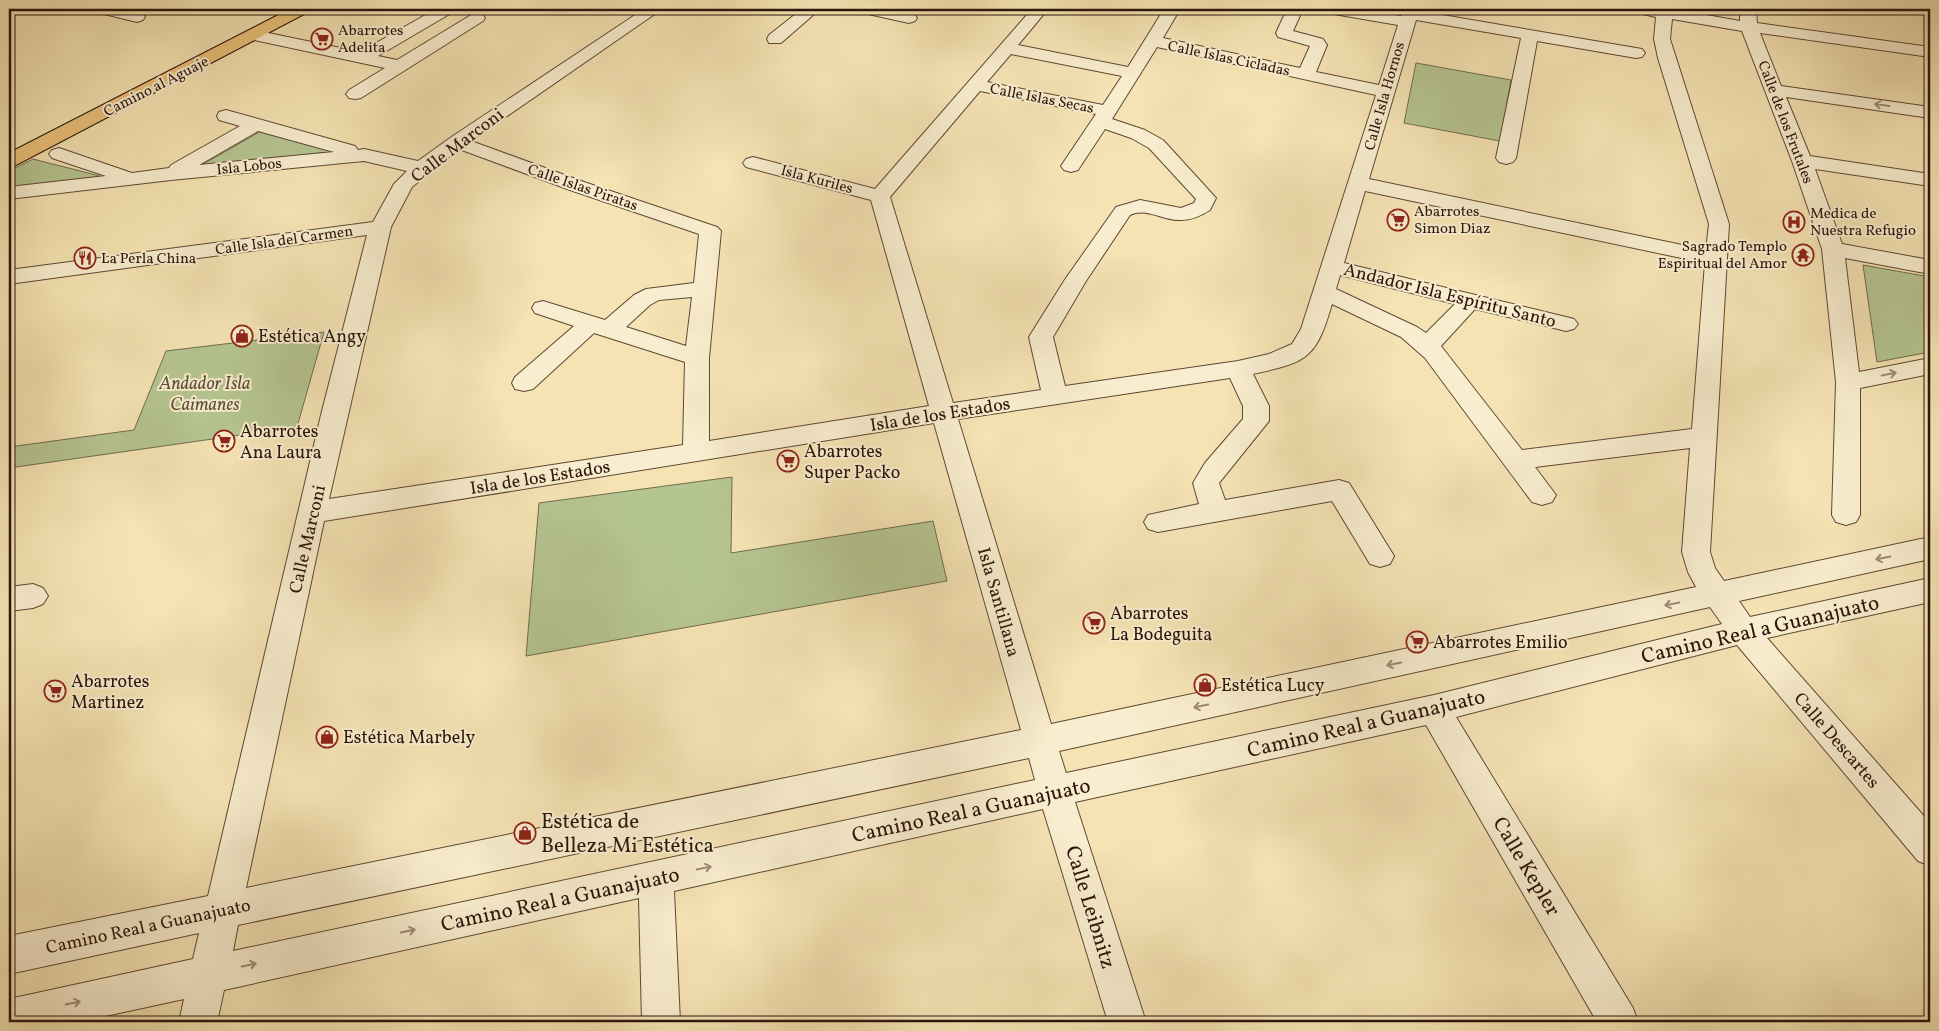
<svg xmlns="http://www.w3.org/2000/svg" width="1939" height="1031" viewBox="0 0 1939 1031" font-family="Vollkorn,serif">
	<rect width="100%" height="100%" fill="#f5e3b3"/>
	<filter id="stains"><feTurbulence type="fractalNoise" baseFrequency=".004" numOctaves="4"/><feColorMatrix values="0 0 0 0 .2 0 0 0 0 .09 0 0 0 0 .02 0 0 0 .5 -.17"/></filter>
	<radialGradient id="worn" r=".72"><stop offset=".6" stop-color="#630" stop-opacity="0"/><stop offset="1" stop-color="#630" stop-opacity=".3"/></radialGradient>
	<g fill="#b5c591" stroke="#706c4e">
		<path d="M 1416,63 L 1511,80 L 1500,141 L 1404,123 Z"/>
		<path d="M 261,131 L 338,151 L 198,167 Z"/>
		<path d="M 33,159 L 104,177 L 9,190 L 9,171 Z"/>
		<path d="M 1863,265 L 1930,277 L 1930,352 L 1877,362 Z"/>
		<path d="M 324,332 L 297,427 L 9,468 L 9,447 L 134,430 L 166,351 Z"/>
		<path d="M 732,477 L 731,553 L 933,521 L 947,581 L 526,656 L 539,503 Z"/>
	</g>
	<g fill="none" stroke-linecap="round" stroke-linejoin="round">
		<g stroke="#5e4835" stroke-width="2">
			<g id="minor">
				<path d="M 94,9 L 122,9 L 143,14 L 145,17 L 143,20 L 137,22 L 96,12 Z"/>
				<path d="M 436,9 L 455,9 L 453,12 L 378,56 L 397,60 L 471,15 L 483,15 L 485,18 L 483,21 L 361,98 L 355,99 L 349,98 L 346,94 L 349,90 L 385,68 L 254,40 L 248,39 L 246,35 L 248,31 L 254,30 L 360,52 Z"/>
				<path d="M 644,9 L 662,9 L 471,141 L 584,182 L 717,227 L 721,231 L 709,358 L 709,441 L 929,406 L 871,200 L 746,167 L 743,163 L 746,159 L 753,157 L 875,189 L 1032,9 L 1048,9 L 1018,45 L 1128,67 L 1164,9 L 1180,9 L 1163,38 L 1300,68 L 1310,46 L 1278,37 L 1276,33 L 1287,9 L 1303,9 L 1293,31 L 1323,39 L 1327,45 L 1316,72 L 1379,85 L 1398,25 L 1334,14 L 1328,12 L 1326,9 L 1360,9 L 1401,16 L 1403,9 L 1419,9 L 1419,11 L 1642,49 L 1645,53 L 1642,57 L 1636,58 L 1537,41 L 1516,158 L 1513,162 L 1506,164 L 1499,162 L 1496,158 L 1521,38 L 1416,20 L 1369,179 L 1706,250 L 1709,224 L 1658,58 L 1654,39 L 1656,17 L 1634,12 L 1632,9 L 1673,9 L 1740,21 L 1740,9 L 1756,9 L 1757,23 L 1930,47 L 1930,57 L 1760,33 L 1781,86 L 1930,107 L 1930,118 L 1786,97 L 1810,156 L 1930,174 L 1930,186 L 1815,169 L 1842,244 L 1930,260 L 1930,274 L 1845,258 L 1859,372 L 1930,358 L 1930,374 L 1860,388 L 1860,515 L 1856,522 L 1846,525 L 1836,522 L 1832,515 L 1836,382 L 1822,249 L 1792,161 L 1742,31 L 1672,19 L 1670,39 L 1729,224 L 1710,552 L 1715,568 L 1724,581 L 1930,537 L 1930,559 L 1739,601 L 1750,617 L 1930,578 L 1930,602 L 1767,638 L 1930,823 L 1930,866 L 1918,861 L 1737,645 L 1456,717 L 1633,1008 L 1638,1022 L 1597,1022 L 1426,725 L 1075,802 L 1146,1022 L 1108,1022 L 1043,809 L 674,891 L 680,1022 L 642,1022 L 639,898 L 224,990 L 217,1022 L 179,1022 L 184,999 L 78,1022 L 9,1022 L 9,999 L 193,959 L 199,933 L 9,974 L 9,936 L 208,896 L 321,415 L 367,235 L 9,284 L 9,270 L 373,222 L 394,184 L 407,171 L 364,161 L 171,180 L 9,199 L 9,187 L 106,176 L 52,158 L 49,154 L 52,150 L 59,148 L 132,173 L 169,168 L 171,165 L 240,126 L 219,120 L 217,116 L 219,112 L 226,110 L 355,146 L 358,150 L 364,149 L 418,161 L 450,138 ZM 1157,47 L 1376,95 L 1301,329 L 1292,344 L 1269,354 L 1238,361 L 1065,386 L 1053,337 L 1086,281 L 1130,215 C 1147,207 1163,221 1181,220 C 1191,220 1201,216 1210,210 L 1216,198 L 1163,140 L 1145,130 L 1112,119 ZM 1011,54 L 1122,76 L 1103,105 L 987,82 ZM 980,91 L 1096,114 L 1061,166 L 1064,170 L 1071,172 L 1078,170 L 1105,129 L 1131,138 L 1149,148 L 1196,199 L 1194,203 L 1181,208 L 1140,200 L 1116,207 L 1064,281 L 1029,337 L 1041,390 L 953,403 L 890,197 ZM 258,131 L 334,152 L 199,165 ZM 459,149 L 570,190 L 699,234 L 694,283 L 646,289 L 634,295 L 605,320 L 543,301 L 535,303 L 532,308 L 535,313 L 574,326 L 515,377 L 512,383 L 515,389 L 524,391 L 533,389 L 594,333 L 685,362 L 683,445 L 329,499 L 391,227 L 412,187 ZM 1365,191 L 1705,263 L 1692,429 L 1522,450 L 1441,346 L 1475,309 L 1566,331 L 1574,329 L 1578,324 L 1574,319 L 1566,317 L 1344,263 ZM 1340,275 L 1455,304 L 1426,333 L 1417,327 L 1336,289 ZM 692,297 L 686,346 L 626,327 L 650,305 L 659,300 ZM 1332,304 L 1401,337 L 1425,358 L 1532,502 L 1542,505 L 1552,502 L 1556,495 L 1535,467 L 1690,448 L 1682,552 L 1688,572 L 1696,587 L 1051,724 L 958,419 L 1230,378 L 1243,406 L 1243,419 L 1205,463 L 1193,483 L 1199,504 L 1148,515 L 1144,522 L 1148,529 L 1158,532 L 1332,501 L 1370,564 L 1380,567 L 1390,564 L 1394,556 L 1349,483 L 1339,480 L 1225,500 L 1219,483 L 1269,421 L 1269,406 L 1253,374 C 1269,370 1296,366 1308,354 C 1321,343 1327,320 1332,304 ZM 934,423 L 1021,730 L 246,888 L 324,521 ZM 1710,607 L 1722,624 L 1434,695 L 1066,773 L 1059,751 ZM 1029,758 L 1035,780 L 233,951 L 238,925 Z"/>
				<path d="M 802,9 L 820,9 L 781,43 L 769,43 L 767,39 L 769,35 Z"/>
				<path d="M 857,9 L 888,9 L 915,15 L 917,18 L 915,21 L 909,23 L 859,12 Z"/>
				<path d="M 33,584 L 43,588 L 48,596 L 43,604 L 33,608 L 9,611 L 9,587 Z"/>
			</g>
		</g>
		<g stroke="#2b140b" stroke-width="2">
			<path id="major" d="M 290,9 L 310,9 L 308,12 L 16,165 L 9,167 L 9,153 Z"/>
		</g>
		<use href="#minor" fill="#f8edce" fill-rule="evenodd"/>
		<use href="#major" fill="#eac27a" fill-rule="evenodd"/>
	</g>
	<defs><path id="oneway-shaft" d="M-6 0H5M1.5-3L5.5 0L1.5 3" fill="none" stroke-width="1.6" stroke-linecap="round" stroke-linejoin="round" transform="scale(1.25)"/></defs>
	<g stroke="#9c8b76">
		<use href="#oneway-shaft" transform="translate(1882 105) rotate(-172)"/>
		<use href="#oneway-shaft" transform="translate(1889 374) rotate(-11)"/>
		<use href="#oneway-shaft" transform="translate(1883 558) rotate(168)"/>
		<use href="#oneway-shaft" transform="translate(1672 604) rotate(168)"/>
		<use href="#oneway-shaft" transform="translate(1394 664) rotate(168)"/>
		<use href="#oneway-shaft" transform="translate(1201 706) rotate(168)"/>
		<use href="#oneway-shaft" transform="translate(704 868) rotate(-12)"/>
		<use href="#oneway-shaft" transform="translate(408 931) rotate(-12)"/>
		<use href="#oneway-shaft" transform="translate(249 965) rotate(-12)"/>
		<use href="#oneway-shaft" transform="translate(73 1003) rotate(-12)"/>
	</g>
	<defs>
		<g id="supermarket-ring" transform="scale(1.125)"><circle r="9.5" fill="#f8edce" stroke="#8f2418" stroke-width="1.5"/><path d="M-6-5.5h2.5l.6 2H6L4.5 2H-2.5L-4.4-4H-6ZM-1.5 3.2a1.3 1.3 0 1 0 .1 0ZM3 3.2a1.3 1.3 0 1 0 .1 0Z" fill="#8f2418"/></g>
		<g id="hospital-ring" transform="scale(1.125)"><circle r="9.5" fill="#f8edce" stroke="#8f2418" stroke-width="1.5"/><path d="M-5-5h3v3.5h4V-5h3V5h-3V1.5h-4V5h-3Z" fill="#8f2418"/></g>
		<g id="temple-ring" transform="scale(1.125)"><circle r="9.5" fill="#f8edce" stroke="#8f2418" stroke-width="1.5"/><path d="M0-6L5-2H3V0L6.5 2.5H4V6H1.5V3h-3V6H-4V2.5H-6.5L-3 0V-2H-5Z" fill="#8f2418"/></g>
		<g id="restaurant-ring" transform="scale(1.125)"><circle r="9.5" fill="#f8edce" stroke="#8f2418" stroke-width="1.5"/><path d="M-5-6h1v4h1v-4h1v4h1v-4h1v5L-1.5 .5V6h-2V.5L-5-1ZM5-6V6H3V1.5H1.5Q1.5-4 5-6Z" fill="#8f2418"/></g>
		<g id="shop-ring" transform="scale(1.125)"><circle r="9.5" fill="#f8edce" stroke="#8f2418" stroke-width="1.5"/><path d="M-5-2.5h2.3a2.7 3.5 0 0 1 5.4 0H5L5.5 6h-11ZM-1.5-2.5h3a1.5 2.3 0 0 0-3 0Z" fill="#8f2418"/></g>
	</defs>
	<g fill-rule="evenodd">
		<use href="#supermarket-ring" x="322" y="39"/>
		<use href="#supermarket-ring" x="1398" y="220"/>
		<use href="#hospital-ring" x="1794" y="222"/>
		<use href="#temple-ring" x="1803" y="255"/>
		<use href="#restaurant-ring" x="85" y="258"/>
		<use href="#shop-ring" x="242" y="336"/>
		<use href="#supermarket-ring" x="224" y="441"/>
		<use href="#supermarket-ring" x="788" y="461"/>
		<use href="#supermarket-ring" x="1094" y="623"/>
		<use href="#supermarket-ring" x="1417" y="642"/>
		<use href="#shop-ring" x="1205" y="685"/>
		<use href="#supermarket-ring" x="55" y="691"/>
		<use href="#shop-ring" x="327" y="737"/>
		<use href="#shop-ring" x="525" y="833"/>
	</g>
	<g text-anchor="middle" stroke-width="4" stroke-linejoin="round" paint-order="stroke">
		<g font-size="15" fill="#2b140b" stroke="#f8edce" text-anchor="start">
			<text x="338" y="35">Abarrotes<tspan x="338" dy="17">Adelita</tspan></text>
			<text x="1414" y="216">Abarrotes<tspan x="1414" dy="17">Simon Diaz</tspan></text>
			<text x="1810" y="218">Medica de<tspan x="1810" dy="17">Nuestra Refugio</tspan></text>
			<text x="1787" y="251" text-anchor="end">Sagrado Templo<tspan x="1787" dy="17">Espiritual del Amor</tspan></text>
			<text x="101" y="263">La Perla China</text>
		</g>
		<g font-size="15" fill="#2b140b" stroke="#f8edce">
			<text transform="translate(1229 58) rotate(12)" y="5">Calle Islas Cicladas</text>
			<text transform="translate(156 86) rotate(-27)" y="5">Camino al Aguaje</text>
			<text transform="translate(1384 96) rotate(-74)" y="5">Calle Isla Hornos</text>
			<text transform="translate(1042 98) rotate(11)" y="5">Calle Islas Secas</text>
			<text transform="translate(1786 122) rotate(69)" y="5">Calle de los Frutales</text>
			<text transform="translate(249 166) rotate(-6)" y="5">Isla Lobos</text>
			<text transform="translate(817 179) rotate(15)" y="5">Isla Kuriles</text>
			<text transform="translate(583 187) rotate(19)" y="5">Calle Islas Piratas</text>
			<text transform="translate(284 240) rotate(-8)" y="5">Calle Isla del Carmen</text>
		</g>
		<g font-size="18" fill="#2b140b" stroke="#f8edce">
			<text transform="translate(457 145) rotate(-37)" y="6">Calle Marconi</text>
			<text transform="translate(1450 295) rotate(14)" y="6">Andador Isla Espíritu Santo</text>
			<text transform="translate(940 414) rotate(-9)" y="6">Isla de los Estados</text>
			<text transform="translate(540 477) rotate(-9)" y="6">Isla de los Estados</text>
			<text transform="translate(307 539) rotate(-77)" y="6">Calle Marconi</text>
			<text transform="translate(999 602) rotate(74)" y="6">Isla Santillana</text>
			<text transform="translate(1837 740) rotate(49)" y="6">Calle Descartes</text>
			<text transform="translate(148 926) rotate(-12)" y="6">Camino Real a Guanajuato</text>
		</g>
		<g font-size="18" fill="#2b140b" stroke="#f8edce" text-anchor="start">
			<text x="258" y="342">Estética Angy</text>
			<text x="240" y="437">Abarrotes<tspan x="240" dy="21">Ana Laura</tspan></text>
			<text x="804" y="457">Abarrotes<tspan x="804" dy="21">Super Packo</tspan></text>
			<text x="1110" y="619">Abarrotes<tspan x="1110" dy="21">La Bodeguita</tspan></text>
			<text x="1433" y="648">Abarrotes Emilio</text>
			<text x="71" y="687">Abarrotes<tspan x="71" dy="21">Martinez</tspan></text>
			<text x="1221" y="691">Estética Lucy</text>
			<text x="343" y="743">Estética Marbely</text>
		</g>
		<g font-size="18" font-style="italic" fill="#5b523a" stroke="#f8edce">
			<text x="205" y="389">Andador Isla<tspan x="205" dy="21">Caimanes</tspan></text>
		</g>
		<g font-size="21" fill="#2b140b" stroke="#f8edce">
			<text transform="translate(1760 629) rotate(-13)" y="7">Camino Real a Guanajuato</text>
			<text transform="translate(1366 723) rotate(-13)" y="7">Camino Real a Guanajuato</text>
			<text transform="translate(971 810) rotate(-12)" y="7">Camino Real a Guanajuato</text>
			<text transform="translate(1527 866) rotate(59)" y="7">Calle Kepler</text>
			<text transform="translate(560 899) rotate(-12)" y="7">Camino Real a Guanajuato</text>
			<text transform="translate(1091 907) rotate(73)" y="7">Calle Leibnitz</text>
		</g>
		<g font-size="21" fill="#2b140b" stroke="#f8edce" text-anchor="start">
			<text x="541" y="828">Estética de<tspan x="541" dy="24">Belleza Mi Estética</tspan></text>
		</g>
	</g>
	<rect width="1939" height="1031" fill="none" stroke="#f5e3b3" stroke-width="30"/>
	<rect x="10" y="10" width="1919" height="1011" fill="none" stroke="#2b140b" stroke-width="2.5"/>
	<rect x="15" y="15" width="1909" height="1001" fill="none" stroke="#2b140b"/>
	<rect width="100%" height="100%" filter="url(#stains)"/>
	<rect width="100%" height="100%" fill="url(#worn)"/>
</svg>
